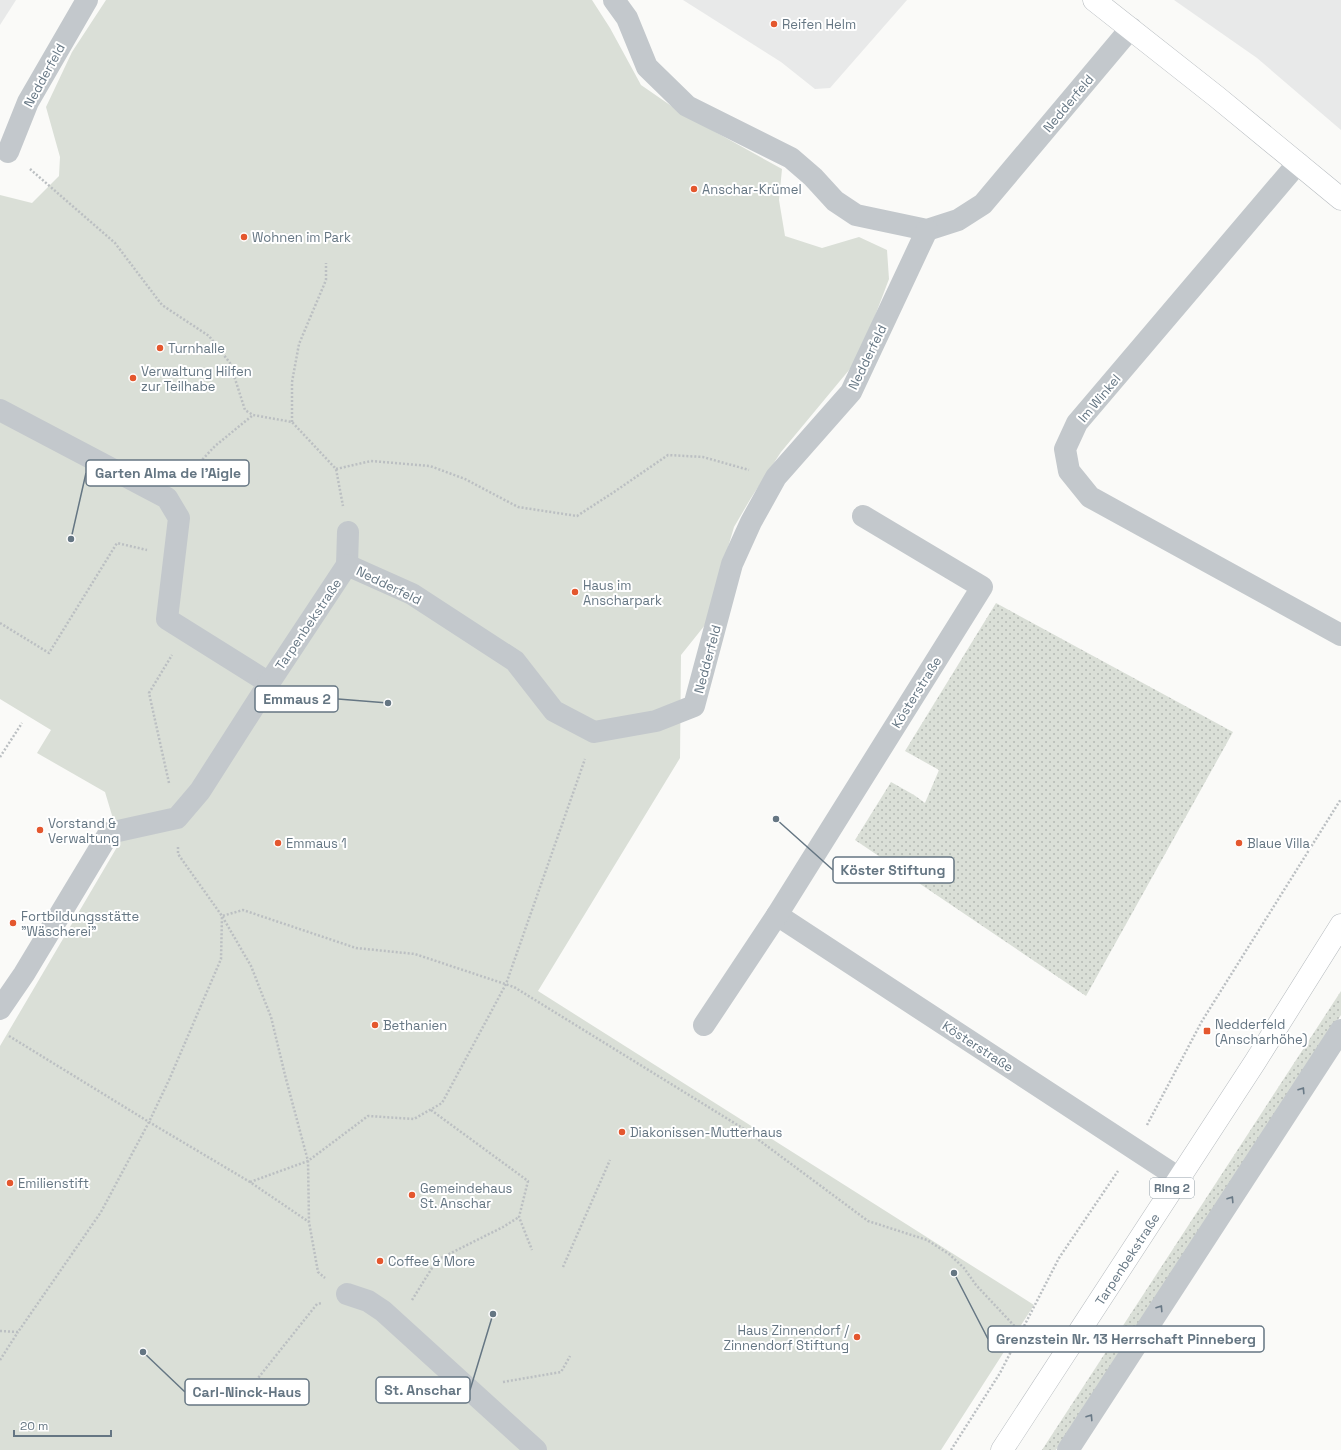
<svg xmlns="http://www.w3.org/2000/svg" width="1341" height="1450" viewBox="0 0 1341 1450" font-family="'Space Grotesk',sans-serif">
	<defs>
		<pattern id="grass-dots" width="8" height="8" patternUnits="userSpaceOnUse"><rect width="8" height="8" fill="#dadfd7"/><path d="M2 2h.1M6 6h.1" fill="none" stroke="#b4b9b4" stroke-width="1.8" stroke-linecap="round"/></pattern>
	</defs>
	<rect width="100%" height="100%" fill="#fafaf8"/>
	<g fill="#e8e9e9">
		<path d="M 0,0 L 16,0 L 0,25 Z"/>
		<path d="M 683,0 L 907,0 L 830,88 L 815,89 L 781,62 Z"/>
		<path d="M 1174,0 L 1341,0 L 1341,130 L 1257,58 Z"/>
	</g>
	<g fill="url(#grass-dots)">
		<path d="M 996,603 L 1233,732 L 1086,996 L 855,840 L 891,782 L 914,795 L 925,803 L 939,770 L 905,751 Z"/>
		<path d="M 1341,991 L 1341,1015 L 1056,1450 L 1042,1450 Z"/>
	</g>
	<path fill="#dadfd7" d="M 106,0 L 592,0 L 610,28 L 641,85 L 683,114 L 782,169 L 779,200 L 785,236 L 822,248 L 859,237 L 887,250 L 889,279 L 859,358 L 781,452 L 751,498 L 734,527 L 705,625 L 681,655 L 680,758 L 538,991 L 1034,1305 L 941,1450 L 0,1450 L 0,1046 L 120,842 L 105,792 L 37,753 L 51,730 L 0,699 L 0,195 L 32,203 L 59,176 L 60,157 L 46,107 L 72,52 Z"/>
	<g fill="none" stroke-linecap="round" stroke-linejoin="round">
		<g stroke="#b5babe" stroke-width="23">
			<g id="major">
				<path d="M 1094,0 L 1217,97 L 1341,199"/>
				<path d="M 1002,1450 L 1255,1062 L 1341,925"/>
			</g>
		</g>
		<g stroke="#bbbfc2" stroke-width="2.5" stroke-dasharray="2 2" stroke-linecap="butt">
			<path d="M 30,169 L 115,243 L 162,305 L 209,336 L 230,363 L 245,410 L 253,415 L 292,422 L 336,469 L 343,506"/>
			<path d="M 292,422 L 292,382 L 299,344 L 326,280 L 326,263"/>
			<path d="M 336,469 L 371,461 L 430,466 L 465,479 L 518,507 L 577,516 L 614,492 L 668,455 L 703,457 L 749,470"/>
			<path d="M 186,477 L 215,446 L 253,415"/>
			<path d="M 0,623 L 49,653 L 117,543 L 147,550"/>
			<path d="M 0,757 L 22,723"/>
			<path d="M 169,783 L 149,693 L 172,655"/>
			<path d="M 178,847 L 178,854 L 222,916 L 243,910 L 356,948 L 415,954 L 514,987 L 744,1129 L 868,1221 L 927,1240 L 949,1254 L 964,1268 L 976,1285 L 1021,1333"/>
			<path d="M 9,1036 L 149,1122 L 250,1182 L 309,1222"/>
			<path d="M 431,1110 L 528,1181 L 519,1217 L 532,1250"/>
			<path d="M 1147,1125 L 1202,1021 L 1341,799"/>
			<path d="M 250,1182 L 308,1161 L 368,1116 L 414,1119 L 442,1103 L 506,984 L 585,759"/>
			<path d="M 563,1267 L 610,1160"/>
			<path d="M 412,1300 L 437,1260 L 503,1227 L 519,1217"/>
			<path d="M 0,1331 L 18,1332 L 101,1212 L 149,1122 L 169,1080 L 221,959 L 222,916 L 251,966 L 271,1017 L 286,1079 L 308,1161 L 309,1222 L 318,1272 L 325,1278"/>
			<path d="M 0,1360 L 18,1332"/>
			<path d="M 503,1382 L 561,1372 L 570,1356"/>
			<path d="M 251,1387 L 317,1304 L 322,1303"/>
			<path d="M 951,1450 L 1000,1373 L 1059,1258 L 1118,1171"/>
		</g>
		<g stroke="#c3c8cc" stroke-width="22">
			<path d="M 614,0 L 627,18 L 647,67 L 687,106 L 791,158 L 813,177 L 835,201 L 856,215 L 927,230 L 958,220 L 983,204 L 1131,28"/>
			<path d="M 8,152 L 28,102 L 87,0"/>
			<path d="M 1298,163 L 1077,423 L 1065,449 L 1069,471 L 1090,497 L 1341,635"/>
			<path d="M 0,410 L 167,498 L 179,518 L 167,619 L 269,683"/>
			<path d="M 347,565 L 412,594 L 515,661 L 554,711 L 594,732 L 656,721 L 694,706 L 732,564 L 751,522 L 776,477 L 851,392 L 927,230"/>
			<path d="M 347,565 L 348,532"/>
			<path d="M 777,915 L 1179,1178"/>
			<path d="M 0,1009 L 24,974 L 109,833 L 177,818 L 200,791 L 269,683 L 347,565"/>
			<path d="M 704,1025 L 777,915 L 982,587 L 863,516"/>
			<path d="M 347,1294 L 368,1301 L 383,1311 L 536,1450"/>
			<path d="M 1068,1450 L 1341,1030"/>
		</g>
		<use href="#major" stroke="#fff" stroke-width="22"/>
	</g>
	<defs><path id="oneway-chevron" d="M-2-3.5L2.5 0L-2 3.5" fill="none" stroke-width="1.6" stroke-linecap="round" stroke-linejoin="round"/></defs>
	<g stroke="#6a7a87">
		<use href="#oneway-chevron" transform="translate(1302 1090) rotate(-57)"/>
		<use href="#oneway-chevron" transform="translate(1231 1199) rotate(-57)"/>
		<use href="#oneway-chevron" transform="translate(1160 1308) rotate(-57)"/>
		<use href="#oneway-chevron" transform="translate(1090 1417) rotate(-57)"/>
	</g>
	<g fill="#e4572e" stroke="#fff" stroke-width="1.5">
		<circle cx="774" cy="24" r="4"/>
		<circle cx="694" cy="189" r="4"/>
		<circle cx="244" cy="237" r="4"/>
		<circle cx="160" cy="348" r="4"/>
		<circle cx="133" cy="378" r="4"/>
		<circle cx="575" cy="592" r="4"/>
		<circle cx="40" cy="830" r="4"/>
		<circle cx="278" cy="843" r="4"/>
		<circle cx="1239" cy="843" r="4"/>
		<circle cx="13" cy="923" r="4"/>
		<circle cx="375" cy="1025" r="4"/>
		<rect x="1203" y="1027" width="8" height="8" rx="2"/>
		<circle cx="622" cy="1132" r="4"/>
		<circle cx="10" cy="1183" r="4"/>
		<circle cx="412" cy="1195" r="4"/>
		<circle cx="380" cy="1261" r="4"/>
		<circle cx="857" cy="1337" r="4"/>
	</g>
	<g text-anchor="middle" stroke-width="4" stroke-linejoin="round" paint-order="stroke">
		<rect fill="#fff" stroke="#939fa8" stroke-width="1" x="1150" y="1178" width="44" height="20" rx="3"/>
		<g font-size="12" font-weight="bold" fill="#657683">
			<text x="1172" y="1192">Ring 2</text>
		</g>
		<g font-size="13" fill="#657683" stroke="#fff" text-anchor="start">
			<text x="782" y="29">Reifen Helm</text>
			<text x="702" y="194">Anschar-Krümel</text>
			<text x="252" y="242">Wohnen im Park</text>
			<text x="168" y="353">Turnhalle</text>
			<text x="141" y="376">Verwaltung Hilfen<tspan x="141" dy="15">zur Teilhabe</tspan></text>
			<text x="583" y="590">Haus im<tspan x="583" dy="15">Anscharpark</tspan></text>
			<text x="48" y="828">Vorstand &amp;<tspan x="48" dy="15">Verwaltung</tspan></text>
			<text x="286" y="848">Emmaus 1</text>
			<text x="1247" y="848">Blaue Villa</text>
			<text x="21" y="921">Fortbildungsstätte<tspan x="21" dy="15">"Wäscherei"</tspan></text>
			<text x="1215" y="1029">Nedderfeld<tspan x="1215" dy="15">(Anscharhöhe)</tspan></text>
			<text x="383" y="1030">Bethanien</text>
			<text x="630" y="1137">Diakonissen-Mutterhaus</text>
			<text x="18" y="1188">Emilienstift</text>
			<text x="420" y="1193">Gemeindehaus<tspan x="420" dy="15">St. Anschar</tspan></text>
			<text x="388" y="1266">Coffee &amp; More</text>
			<text x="849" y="1335" text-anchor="end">Haus Zinnendorf /<tspan x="849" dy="15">Zinnendorf Stiftung</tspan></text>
		</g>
		<g font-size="13" fill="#657683" stroke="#fff">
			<text transform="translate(44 75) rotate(-61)" y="5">Nedderfeld</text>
			<text transform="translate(1068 103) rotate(-50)" y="5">Nedderfeld</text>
			<text transform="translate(867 357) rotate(-64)" y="5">Nedderfeld</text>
			<text transform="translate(1099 398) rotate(-50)" y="5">Im Winkel</text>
			<text transform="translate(389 585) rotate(26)" y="5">Nedderfeld</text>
			<text transform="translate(308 624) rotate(-56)" y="5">Tarpenbekstraße</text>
			<text transform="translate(707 659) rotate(-75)" y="5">Nedderfeld</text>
			<text transform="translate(916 692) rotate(-58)" y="5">Kösterstraße</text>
			<text transform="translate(978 1046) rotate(33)" y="5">Kösterstraße</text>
			<text transform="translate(1127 1259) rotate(-57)" y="5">Tarpenbekstraße</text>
		</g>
	</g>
	<path fill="none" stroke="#657683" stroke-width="1.5" d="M71 539L86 473M388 703L338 699M776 819L833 870M954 1273L988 1339M493 1314L470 1390M143 1352L185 1392"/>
	<g fill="#657683" stroke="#fff" stroke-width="1.5">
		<circle cx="71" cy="539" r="4"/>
		<circle cx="388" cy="703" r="4"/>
		<circle cx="776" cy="819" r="4"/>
		<circle cx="954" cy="1273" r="4"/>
		<circle cx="493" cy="1314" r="4"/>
		<circle cx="143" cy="1352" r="4"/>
	</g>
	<g fill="#fff" stroke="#657683" stroke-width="1.5">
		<rect x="86" y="460" width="163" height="26" rx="4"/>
		<rect x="255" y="686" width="83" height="26" rx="4"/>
		<rect x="833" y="857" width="121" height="26" rx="4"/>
		<rect x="988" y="1326" width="276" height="26" rx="4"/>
		<rect x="376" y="1377" width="94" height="26" rx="4"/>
		<rect x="185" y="1379" width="124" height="26" rx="4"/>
	</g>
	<g font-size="14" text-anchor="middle" font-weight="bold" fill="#657683">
		<text x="168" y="478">Garten Alma de l'Aigle</text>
		<text x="297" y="704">Emmaus 2</text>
		<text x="893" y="875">Köster Stiftung</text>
		<text x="1126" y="1344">Grenzstein Nr. 13 Herrschaft Pinneberg</text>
		<text x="423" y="1395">St. Anschar</text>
		<text x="247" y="1397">Carl-Ninck-Haus</text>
	</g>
	<path d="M14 1430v6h97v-6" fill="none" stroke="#657683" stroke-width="2"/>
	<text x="20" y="1430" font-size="12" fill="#657683" stroke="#ffffff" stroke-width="3" paint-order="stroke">20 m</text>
</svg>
